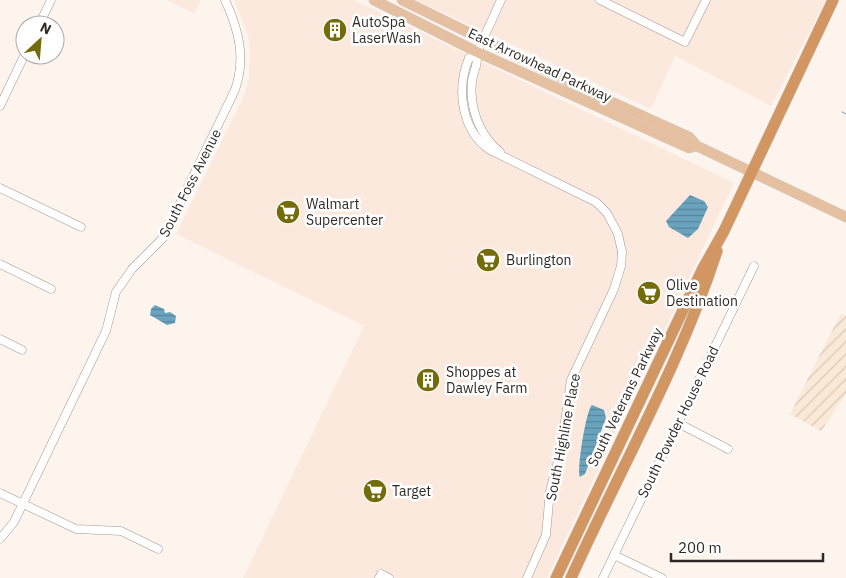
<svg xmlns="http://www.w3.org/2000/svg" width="846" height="578" viewBox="0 0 846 578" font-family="'IBM Plex Sans',sans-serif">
	<defs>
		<pattern id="industrial-furrows" width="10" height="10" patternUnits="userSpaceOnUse" patternTransform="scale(1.25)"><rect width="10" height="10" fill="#fbe9d8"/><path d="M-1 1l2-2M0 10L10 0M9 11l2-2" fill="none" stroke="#d7c8b9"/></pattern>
		<pattern id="water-rules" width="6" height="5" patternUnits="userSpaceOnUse" patternTransform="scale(1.25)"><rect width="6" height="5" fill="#6aa3be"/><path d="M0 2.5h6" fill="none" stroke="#58859a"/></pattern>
	</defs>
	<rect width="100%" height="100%" fill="#fef4ee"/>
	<g fill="#fce9de">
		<path d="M 166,0 L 201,0 L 195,14 Z"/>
		<path d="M 234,0 L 354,0 L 734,183 L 547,578 L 243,578 L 364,326 L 176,234 L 243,98 L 249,79 L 250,54 L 248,35 Z"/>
		<path d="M 416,0 L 826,0 L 771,106 L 675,56 L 651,109 Z"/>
	</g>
	<path fill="url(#industrial-furrows)" d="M 841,313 L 846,316 L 846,394 L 821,431 L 790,414 Z"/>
	<g fill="url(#water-rules)">
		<path d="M 690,195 L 704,201 L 708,207 L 698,229 L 688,238 L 669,227 L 666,221 Z"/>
		<path d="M 155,305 L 164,309 L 165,313 L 170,312 L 176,316 L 175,323 L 167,325 L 150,315 L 151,309 Z"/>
		<path d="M 592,405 L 604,410 L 606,418 L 585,474 L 580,477 C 576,472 586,410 592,405 Z"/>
	</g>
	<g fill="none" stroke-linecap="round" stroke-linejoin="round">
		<path stroke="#6aa3be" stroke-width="1" d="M 842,112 L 846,114"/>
		<g stroke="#a5968d" stroke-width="9">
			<g id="minor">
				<path d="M 501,0 L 476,55 L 469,58 C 456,89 461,130 490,150 L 596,202 L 607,213 L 618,234 L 622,252 L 621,266 L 614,289 L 571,380 L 561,450 L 550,491 L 546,535 L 527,578"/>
				<path d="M 600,0 L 685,42 L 706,0"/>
				<path d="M 39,25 L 51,0"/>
				<path d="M 476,55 C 479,65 473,71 472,81 C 469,107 479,135 500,152"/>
				<path d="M 0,106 L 25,54"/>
				<path d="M 0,188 L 81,227"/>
				<path d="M 0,264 L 51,289"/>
				<path d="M 0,339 L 22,350"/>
				<path d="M 678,423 L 728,449"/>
				<path d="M 0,493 L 76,529 L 121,531 L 158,549"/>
				<path d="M 0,539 L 14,522 L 106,331 L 116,292 L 132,269 L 163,238 L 235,90 C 246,58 239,30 225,0"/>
				<path d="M 614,555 L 662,578"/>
				<path d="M 379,578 L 381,574 L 389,578"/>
				<path d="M 603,578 L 754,266"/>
			</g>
		</g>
		<g stroke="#d5d4d4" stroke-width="11">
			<g id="major">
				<path d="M 374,0 L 477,52 L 689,148 L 697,146"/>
				<path d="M 402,0 L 592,93 L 689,137 L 697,146 L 846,217"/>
			</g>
		</g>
		<g stroke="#d5d4d4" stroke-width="12">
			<g id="highway">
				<path d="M 556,578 L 702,270 L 724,231 L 833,0"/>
				<path d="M 571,578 C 620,469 680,365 717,251"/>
			</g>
		</g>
		<use href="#minor" stroke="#fff" stroke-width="8"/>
		<use href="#major" stroke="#e4c0a1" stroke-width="10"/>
		<use href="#highway" stroke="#d29662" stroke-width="11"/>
	</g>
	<defs>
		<g id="building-disc" transform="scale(1.25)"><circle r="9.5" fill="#736c08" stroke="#fff"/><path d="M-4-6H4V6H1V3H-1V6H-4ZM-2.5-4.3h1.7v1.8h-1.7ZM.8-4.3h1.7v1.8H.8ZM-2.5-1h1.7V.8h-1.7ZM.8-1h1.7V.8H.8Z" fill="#fff"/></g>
		<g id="supermarket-disc" transform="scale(1.25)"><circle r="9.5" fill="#736c08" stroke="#fff"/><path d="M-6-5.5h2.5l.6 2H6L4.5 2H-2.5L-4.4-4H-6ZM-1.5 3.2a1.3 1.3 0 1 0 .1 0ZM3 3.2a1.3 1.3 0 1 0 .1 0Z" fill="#fff"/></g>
	</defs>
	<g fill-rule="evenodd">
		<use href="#building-disc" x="335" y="30"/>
		<use href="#supermarket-disc" x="288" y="212"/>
		<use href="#supermarket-disc" x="488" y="260"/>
		<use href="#supermarket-disc" x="649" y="293"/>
		<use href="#building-disc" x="428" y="380"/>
		<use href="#supermarket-disc" x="375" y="491"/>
	</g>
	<g text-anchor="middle" stroke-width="5" stroke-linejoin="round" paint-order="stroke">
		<g font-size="14" fill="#2f2926" stroke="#fff" text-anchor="start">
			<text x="352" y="27">AutoSpa<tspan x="352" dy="16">LaserWash</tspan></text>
			<text x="306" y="209">Walmart<tspan x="306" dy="16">Supercenter</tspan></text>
			<text x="506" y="265">Burlington</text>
			<text x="666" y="290">Olive<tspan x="666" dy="16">Destination</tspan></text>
			<text x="446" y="377">Shoppes at<tspan x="446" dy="16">Dawley Farm</tspan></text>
			<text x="392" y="496">Target</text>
		</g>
		<g font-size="14" fill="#2f2926" stroke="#fff">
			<text transform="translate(540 65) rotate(25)" y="5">East Arrowhead Parkway</text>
			<text transform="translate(190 183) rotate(-63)" y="5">South Foss Avenue</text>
			<text transform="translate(625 397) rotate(-64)" y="5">South Veterans Parkway</text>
			<text transform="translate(678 422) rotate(-64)" y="5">South Powder House Road</text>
			<text transform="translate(563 437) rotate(-79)" y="5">South Highline Place</text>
		</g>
	</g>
	<g transform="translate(40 40) rotate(26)"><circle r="24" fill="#ffffff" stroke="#aca9a8"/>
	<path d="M0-4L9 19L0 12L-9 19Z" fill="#736c08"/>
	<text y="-8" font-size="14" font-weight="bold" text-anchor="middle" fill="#2f2926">N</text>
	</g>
	<path d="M671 553v8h152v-8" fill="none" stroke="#2f2926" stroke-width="2.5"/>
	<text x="678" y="553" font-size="15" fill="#2f2926" stroke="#ffffff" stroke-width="4" paint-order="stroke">200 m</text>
</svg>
